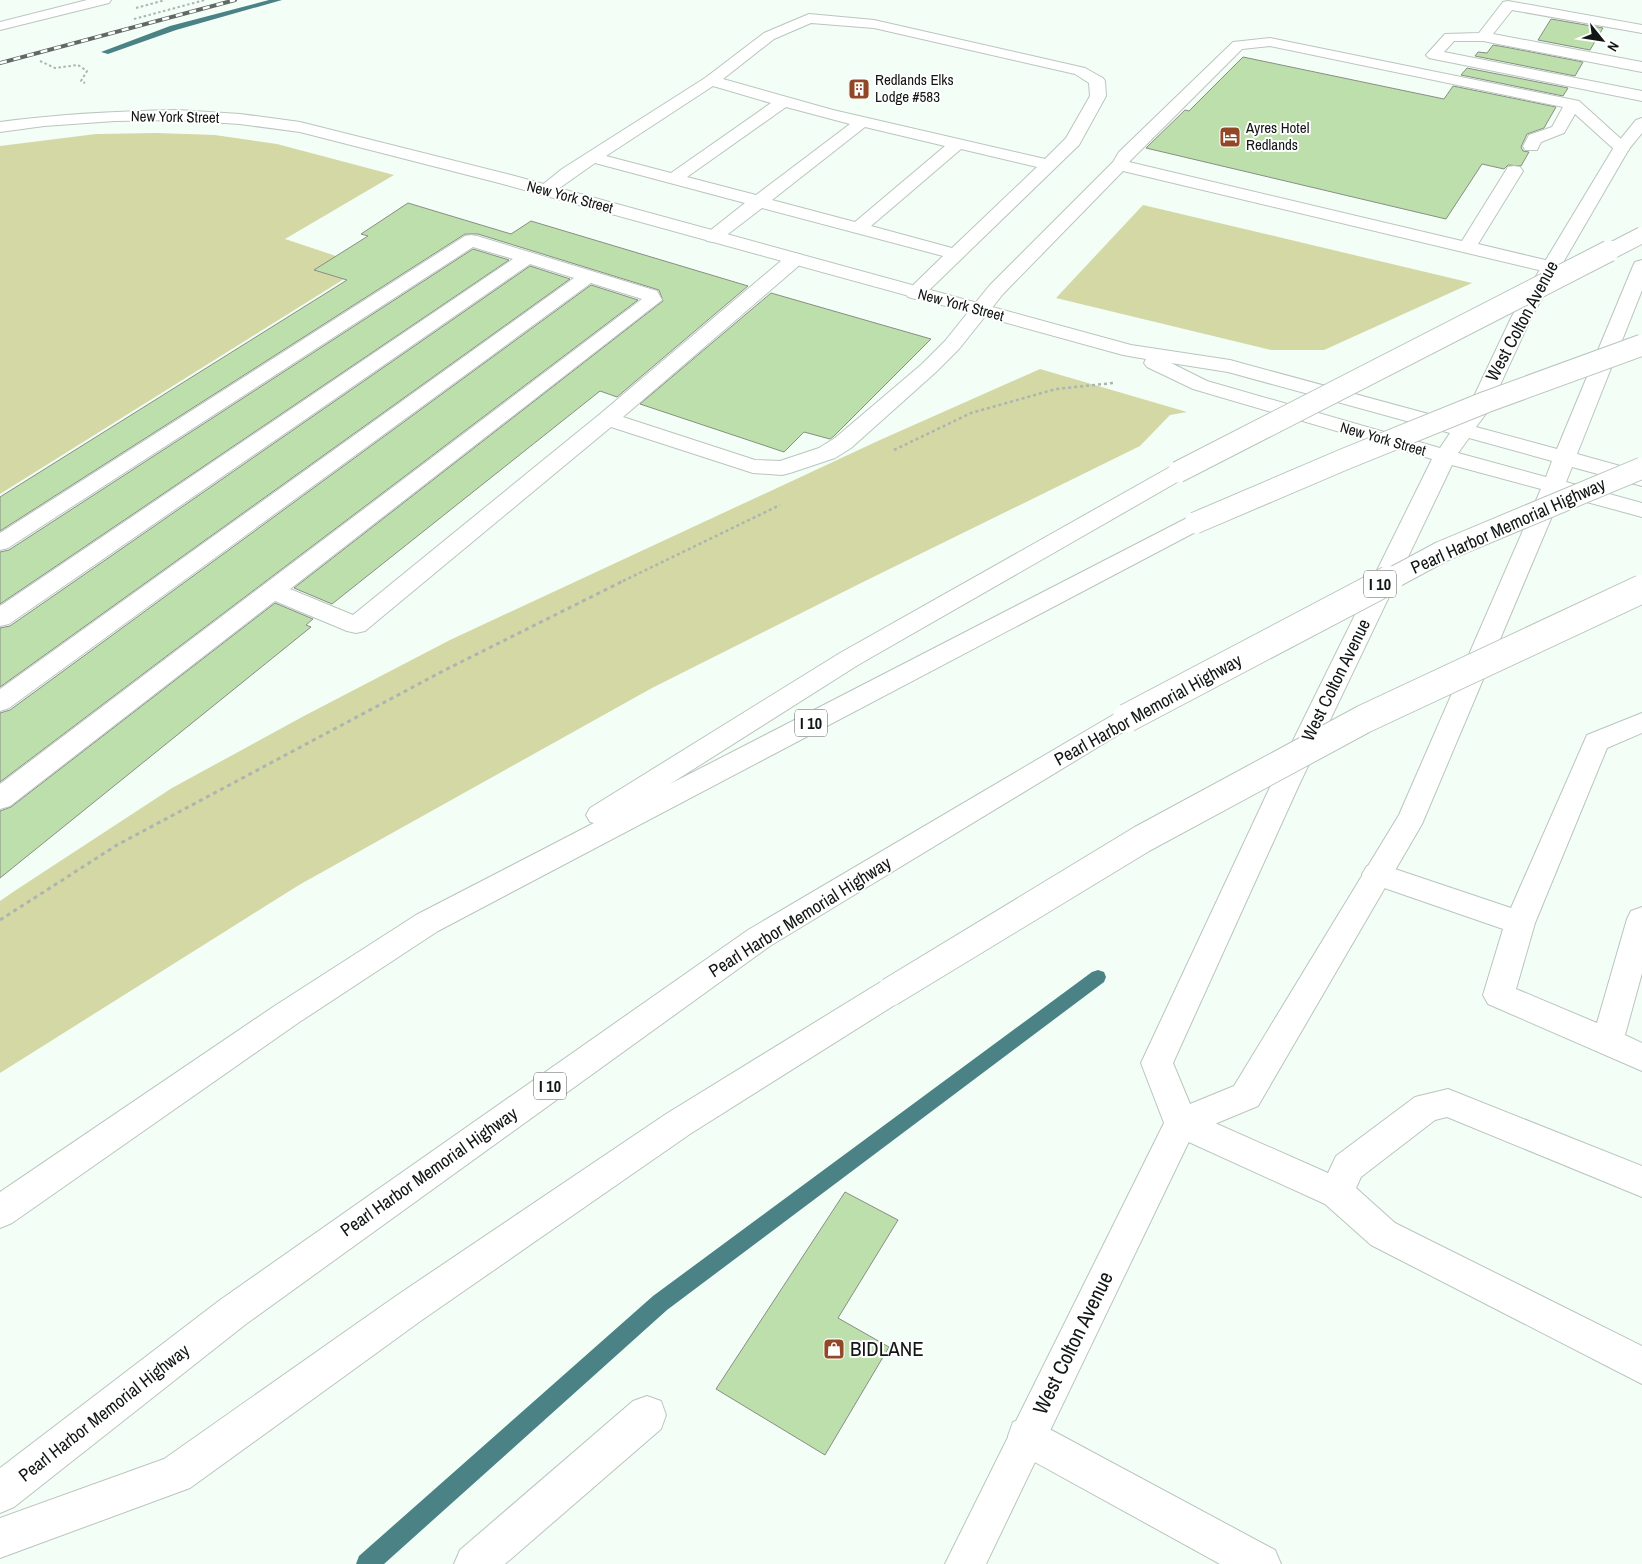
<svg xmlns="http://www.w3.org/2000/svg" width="1642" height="1564" viewBox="0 0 1642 1564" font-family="'Archivo Narrow',sans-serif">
	<rect width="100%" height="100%" fill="#f3fef7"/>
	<g fill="#d3d8a5">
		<path d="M 157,133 L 215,135 L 277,144 L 394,175 L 285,239 L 336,256 L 315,270 L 344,279 L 0,494 L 0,146 L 96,134 Z"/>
		<path d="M 1143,205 L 1472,283 L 1324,350 L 1271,350 L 1056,298 Z"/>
		<path d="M 1040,369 L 1187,412 L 1170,415 L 1140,446 L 861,583 L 652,688 L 299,885 L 0,1073 L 0,901 L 16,890 L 172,788 L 304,716 L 450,640 L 880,440 Z"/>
	</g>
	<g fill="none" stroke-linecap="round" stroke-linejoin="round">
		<g fill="#4a8286" fill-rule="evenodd">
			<path d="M 269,0 L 282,0 L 176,30 L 108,54 L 101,52 L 170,26 Z"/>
			<path d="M 1098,970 L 1104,972 L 1106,977 L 1104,982 L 667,1310 L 384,1564 L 356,1564 L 359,1556 L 653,1296 L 1092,972 Z"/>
		</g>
	</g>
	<g fill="#bddfab" stroke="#888e85">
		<path d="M 1551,19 L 1603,28 L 1590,50 L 1538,40 Z"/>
		<path d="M 1493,45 L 1505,47 L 1583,62 L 1575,76 L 1475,56 L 1478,52 L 1487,53 Z"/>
		<path d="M 1243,57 L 1444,99 L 1453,86 L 1556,107 L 1544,128 L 1527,134 L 1521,147 L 1523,151 L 1529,152 L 1521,166 L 1508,165 L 1504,169 L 1482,164 L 1446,219 L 1146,148 L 1185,110 L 1189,111 Z"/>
		<path d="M 1467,68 L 1568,88 L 1563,96 L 1461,75 Z"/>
		<path d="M 408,203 L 511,234 L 531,221 L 748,286 L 617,397 L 600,391 L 332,604 L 294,588 L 663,301 L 659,290 L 478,234 L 465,234 L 0,531 L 0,497 L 347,280 L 314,270 L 368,236 L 361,234 Z"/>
		<path d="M 473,249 L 509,260 L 0,604 L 0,552 L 9,550 Z"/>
		<path d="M 530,266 L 570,279 L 0,687 L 0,628 L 10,626 Z"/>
		<path d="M 591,285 L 638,300 L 0,782 L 0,713 L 10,710 Z"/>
		<path d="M 771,293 L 931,339 L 834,436 L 830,439 L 804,432 L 784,452 L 640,404 Z"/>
		<path d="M 275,603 L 313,619 L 306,625 L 311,627 L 0,878 L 0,811 L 11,807 Z"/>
		<path d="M 845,1192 L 898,1220 L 838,1318 L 889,1347 L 825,1455 L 716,1389 Z"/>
	</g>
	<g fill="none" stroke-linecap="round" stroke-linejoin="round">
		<g stroke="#bac5be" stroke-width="2">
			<g id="lane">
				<path d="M 1508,1 L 1642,25 L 1642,33 L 1512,10 L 1493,34 L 1642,62 L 1642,72 L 1483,41 L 1454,41 L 1444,52 L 1642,91 L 1642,101 L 1429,58 L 1426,55 L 1445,34 L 1479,33 L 1503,2 Z"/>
				<path d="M 809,14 L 874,20 L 1085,68 L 1103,78 L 1105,81 L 1106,96 L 1079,145 L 922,297 L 915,299 L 908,297 L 905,293 L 943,256 L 762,208 L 719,241 L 713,242 L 707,241 L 704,237 L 707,233 L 745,203 L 595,163 L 551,194 L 545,195 L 539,194 L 536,190 L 562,169 L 705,78 L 764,33 ZM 811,23 L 874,28 L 1075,74 L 1089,83 L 1090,96 L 1066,138 L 1045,159 L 833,110 L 723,79 L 774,39 ZM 713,86 L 771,103 L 671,173 L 606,156 ZM 786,107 L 850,124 L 756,195 L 687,177 ZM 865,127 L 945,146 L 855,222 L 772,200 ZM 961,149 L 1037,167 L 952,248 L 871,226 Z"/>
				<path d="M 1270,38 L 1579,101 L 1630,147 L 1628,151 L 1616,151 L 1575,114 L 1564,133 L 1541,142 L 1537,150 L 1525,150 L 1523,146 L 1529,135 L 1552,127 L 1563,107 L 1270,46 L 1242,49 L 1129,162 L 1462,241 L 1508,167 L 1514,166 L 1520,167 L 1523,171 L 1478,244 L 1558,263 L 1560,267 L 1558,271 L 1551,273 L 1123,171 L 1003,294 L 959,349 L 936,372 L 851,448 L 835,458 L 790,473 L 782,475 L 753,473 L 611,427 L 365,631 L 356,633 L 347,631 L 275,601 L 10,806 L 0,809 L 0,784 L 642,299 L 591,283 L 9,708 L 0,711 L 0,689 L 574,278 L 530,264 L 9,624 L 0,626 L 0,606 L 513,259 L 473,247 L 8,548 L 0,550 L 0,533 L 465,236 L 471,235 L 477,236 L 657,291 L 662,300 L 290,589 L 353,615 L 600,414 L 788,255 L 795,253 L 802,255 L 804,259 L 802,263 L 623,417 L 755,460 L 780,461 L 819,448 L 835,438 L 922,364 L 945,341 L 989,286 L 1113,162 L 1119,152 L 1233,42 Z"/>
				<path d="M 1642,713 L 1642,733 L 1607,748 L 1535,923 L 1516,989 L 1597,1023 L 1627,919 L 1631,911 L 1642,907 L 1642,973 L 1625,1035 L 1642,1043 L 1642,1071 L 1488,1004 L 1483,995 L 1503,929 L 1367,882 L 1362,874 L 1367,866 L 1377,863 L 1511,908 L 1587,735 Z"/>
				<path d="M 1448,1089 L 1642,1166 L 1642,1197 L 1447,1117 L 1435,1120 L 1361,1177 L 1356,1188 L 1395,1223 L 1642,1346 L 1642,1384 L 1371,1245 L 1325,1204 L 1169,1133 L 1164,1123 L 1169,1113 L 1181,1108 L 1328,1173 L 1336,1156 L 1415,1097 Z"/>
				<path d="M 647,1396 L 661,1401 L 666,1415 L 661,1429 L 505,1564 L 454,1564 L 460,1550 L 633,1401 Z"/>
				<path d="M 1027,1417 L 1275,1550 L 1281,1564 L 1220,1564 L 1013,1450 L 1008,1436 L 1013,1422 Z"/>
			</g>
		</g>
		<g stroke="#bac5be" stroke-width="2">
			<path id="secondary" d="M 178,110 L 240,114 L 300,122 L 511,175 L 1131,345 L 1230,360 L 1458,422 L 1467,411 L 1512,316 L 1614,147 L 1636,120 L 1642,118 L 1642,133 L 1629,149 L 1532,316 L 1488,411 L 1476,427 L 1557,449 L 1633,266 L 1635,262 L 1642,260 L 1642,290 L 1577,454 L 1642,472 L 1642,486 L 1572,467 L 1566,482 L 1642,503 L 1642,517 L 1561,495 L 1422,824 L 1258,1106 L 1193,1133 L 986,1564 L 945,1564 L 1164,1123 L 1141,1063 L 1271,785 L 1432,459 L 1193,389 L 1147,367 L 1144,363 L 1146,359 L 1123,355 L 499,183 L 300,132 L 240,124 L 178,120 L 115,121 L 44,126 L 0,132 L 0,122 C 59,114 118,111 178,110 ZM 1171,363 L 1228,372 L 1450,433 L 1440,448 L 1207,381 ZM 1469,438 L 1552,461 L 1546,477 L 1458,453 ZM 1452,465 L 1541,489 L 1399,815 L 1234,1086 L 1190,1104 L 1173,1063 L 1299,785 Z"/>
		</g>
		<g stroke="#bac5be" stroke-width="2">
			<path id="primary" d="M 87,0 L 111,0 L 109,3 L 0,30 L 0,22 Z"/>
		</g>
		<g stroke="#bac5be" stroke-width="2">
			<g id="highway">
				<path d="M 1178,465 L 1186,467 L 1189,472 L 1186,477 L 858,665 L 670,784 L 1187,518 L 1195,516 L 1203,518 L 1207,523 L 1203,528 L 438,931 L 298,1023 L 12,1223 L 0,1228 L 0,1192 L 276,1005 L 416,915 L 594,823 L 590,822 L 586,815 L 590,808 L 840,653 L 1170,467 Z"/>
				<path d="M 1127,709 L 1136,712 L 1140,718 L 1136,724 L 770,946 L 246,1324 L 14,1507 L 0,1513 L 0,1468 L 220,1300 L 748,930 L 1118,712 Z"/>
				<path d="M 890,979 L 901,983 L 906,992 L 901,1001 L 690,1134 L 422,1320 L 190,1488 L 0,1558 L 0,1518 L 164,1459 L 396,1296 L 666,1114 L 879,983 Z"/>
			</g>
		</g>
		<g stroke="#adb5b0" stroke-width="2" stroke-dasharray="2.5 2.5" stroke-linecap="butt">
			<path d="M 136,8 L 165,0"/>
			<path d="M 134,19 L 205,0"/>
			<path d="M 40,61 L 55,68 L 78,65 L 87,71 L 81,81 L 85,83"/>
		</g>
		<g stroke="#adb5b0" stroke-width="2.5" stroke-dasharray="3 3" stroke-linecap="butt">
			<path d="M 894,450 L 971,413 L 1056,389 L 1113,383"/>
			<path d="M 623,581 L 780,505"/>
		</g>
		<path stroke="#adb5b0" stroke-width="3" stroke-dasharray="4 4" stroke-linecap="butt" d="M 0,920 L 117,845 L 443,671 L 625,580"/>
		<use href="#lane" fill="#fff" fill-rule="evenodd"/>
		<use href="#secondary" fill="#fff" fill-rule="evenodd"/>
		<use href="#primary" fill="#fff" fill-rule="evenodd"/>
		<use href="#highway" fill="#fff" fill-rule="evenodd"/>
		<g stroke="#626864" stroke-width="4">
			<path id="rail" d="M 0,63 L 235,0"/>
		</g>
		<use href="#rail" stroke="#fff" stroke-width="2.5" stroke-dasharray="7" stroke-linecap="butt"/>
		<g stroke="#bac5be" stroke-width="18" stroke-linecap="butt">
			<path id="highway-bridge-far2" d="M 1607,253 L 1642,235"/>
		</g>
		<g stroke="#bac5be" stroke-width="23" stroke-linecap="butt">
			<g id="highway-bridge-far1">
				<path d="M 1178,472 L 1609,251"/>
				<path d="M 1195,523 L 1345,459 L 1486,402 L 1642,345"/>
				<path d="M 1387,581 L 1441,552 L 1642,468"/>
			</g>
		</g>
		<g stroke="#bac5be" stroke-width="30" stroke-linecap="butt">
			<g id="highway-bridge">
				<path d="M 1127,718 L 1389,580"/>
				<path d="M 890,992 L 1142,839 L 1364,719 L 1642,589"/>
			</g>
		</g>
		<use href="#highway-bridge-far2" stroke="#fff" stroke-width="16"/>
		<use href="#highway-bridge-far1" stroke="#fff" stroke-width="21"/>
		<use href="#highway-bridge" stroke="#fff" stroke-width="28"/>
	</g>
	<defs>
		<g id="building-square" transform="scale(1.125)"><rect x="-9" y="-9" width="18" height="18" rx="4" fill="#904826" stroke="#fff"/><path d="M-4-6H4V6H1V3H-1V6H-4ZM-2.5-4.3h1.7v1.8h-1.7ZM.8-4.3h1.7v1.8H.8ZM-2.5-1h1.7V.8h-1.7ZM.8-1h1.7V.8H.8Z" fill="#fff"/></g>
		<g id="hotel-square" transform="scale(1.125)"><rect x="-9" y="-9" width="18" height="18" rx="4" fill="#904826" stroke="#fff"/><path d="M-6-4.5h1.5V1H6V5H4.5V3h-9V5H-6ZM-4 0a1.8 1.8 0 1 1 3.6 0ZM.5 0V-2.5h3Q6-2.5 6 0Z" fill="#fff"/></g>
		<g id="shop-square" transform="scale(1.125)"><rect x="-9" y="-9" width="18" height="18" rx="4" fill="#904826" stroke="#fff"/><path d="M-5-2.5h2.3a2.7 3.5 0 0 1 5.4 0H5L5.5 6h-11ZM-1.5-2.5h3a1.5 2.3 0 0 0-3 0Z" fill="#fff"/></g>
	</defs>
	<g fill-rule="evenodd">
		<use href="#building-square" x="859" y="89"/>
		<use href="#hotel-square" x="1230" y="137"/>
		<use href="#shop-square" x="834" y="1349"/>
	</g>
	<g text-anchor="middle" stroke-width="4" stroke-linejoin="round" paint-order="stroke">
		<g font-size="15" fill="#121614" stroke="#fff" text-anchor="start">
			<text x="875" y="85">Redlands Elks<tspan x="875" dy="17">Lodge #583</tspan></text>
			<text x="1246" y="133">Ayres Hotel<tspan x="1246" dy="17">Redlands</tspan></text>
		</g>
		<g font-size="15" fill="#121614" stroke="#fff">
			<text transform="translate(175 117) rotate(1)" y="5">New York Street</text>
			<text transform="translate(570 197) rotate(15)" y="5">New York Street</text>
			<text transform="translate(961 305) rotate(15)" y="5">New York Street</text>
			<text transform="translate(1383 439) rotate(16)" y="5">New York Street</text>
		</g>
		<g fill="#fff" stroke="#595c5a" stroke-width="1">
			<rect x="1364" y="570.5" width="32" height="27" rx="4"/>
			<rect x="795" y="709.5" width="32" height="27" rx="4"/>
			<rect x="534" y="1072.5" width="32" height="27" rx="4"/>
		</g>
		<g font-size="16" font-weight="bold" fill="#121614">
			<text x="1380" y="590">I 10</text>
			<text x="811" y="729">I 10</text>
			<text x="550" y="1092">I 10</text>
		</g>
		<g font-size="18" fill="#121614" stroke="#fff">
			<text transform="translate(1522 321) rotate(-62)" y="6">West Colton Avenue</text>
			<text transform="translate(1508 526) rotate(-24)" y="6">Pearl Harbor Memorial Highway</text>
			<text transform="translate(1336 680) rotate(-64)" y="6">West Colton Avenue</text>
			<text transform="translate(1148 710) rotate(-29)" y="6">Pearl Harbor Memorial Highway</text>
			<text transform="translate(800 917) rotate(-32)" y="6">Pearl Harbor Memorial Highway</text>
			<text transform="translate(429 1172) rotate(-35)" y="6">Pearl Harbor Memorial Highway</text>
			<text transform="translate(104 1413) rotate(-38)" y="6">Pearl Harbor Memorial Highway</text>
		</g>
		<g font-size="21" fill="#121614" stroke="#fff">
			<text transform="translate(1073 1343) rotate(-64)" y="7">West Colton Avenue</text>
		</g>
		<g font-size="21" fill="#121614" stroke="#fff" text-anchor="start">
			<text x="850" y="1356">BIDLANE</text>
		</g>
	</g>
	<g transform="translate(1602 40) rotate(120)" stroke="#ffffff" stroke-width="4" paint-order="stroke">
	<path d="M0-4L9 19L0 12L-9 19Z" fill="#121614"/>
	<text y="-8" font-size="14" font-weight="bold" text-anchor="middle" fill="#121614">N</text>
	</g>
</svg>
